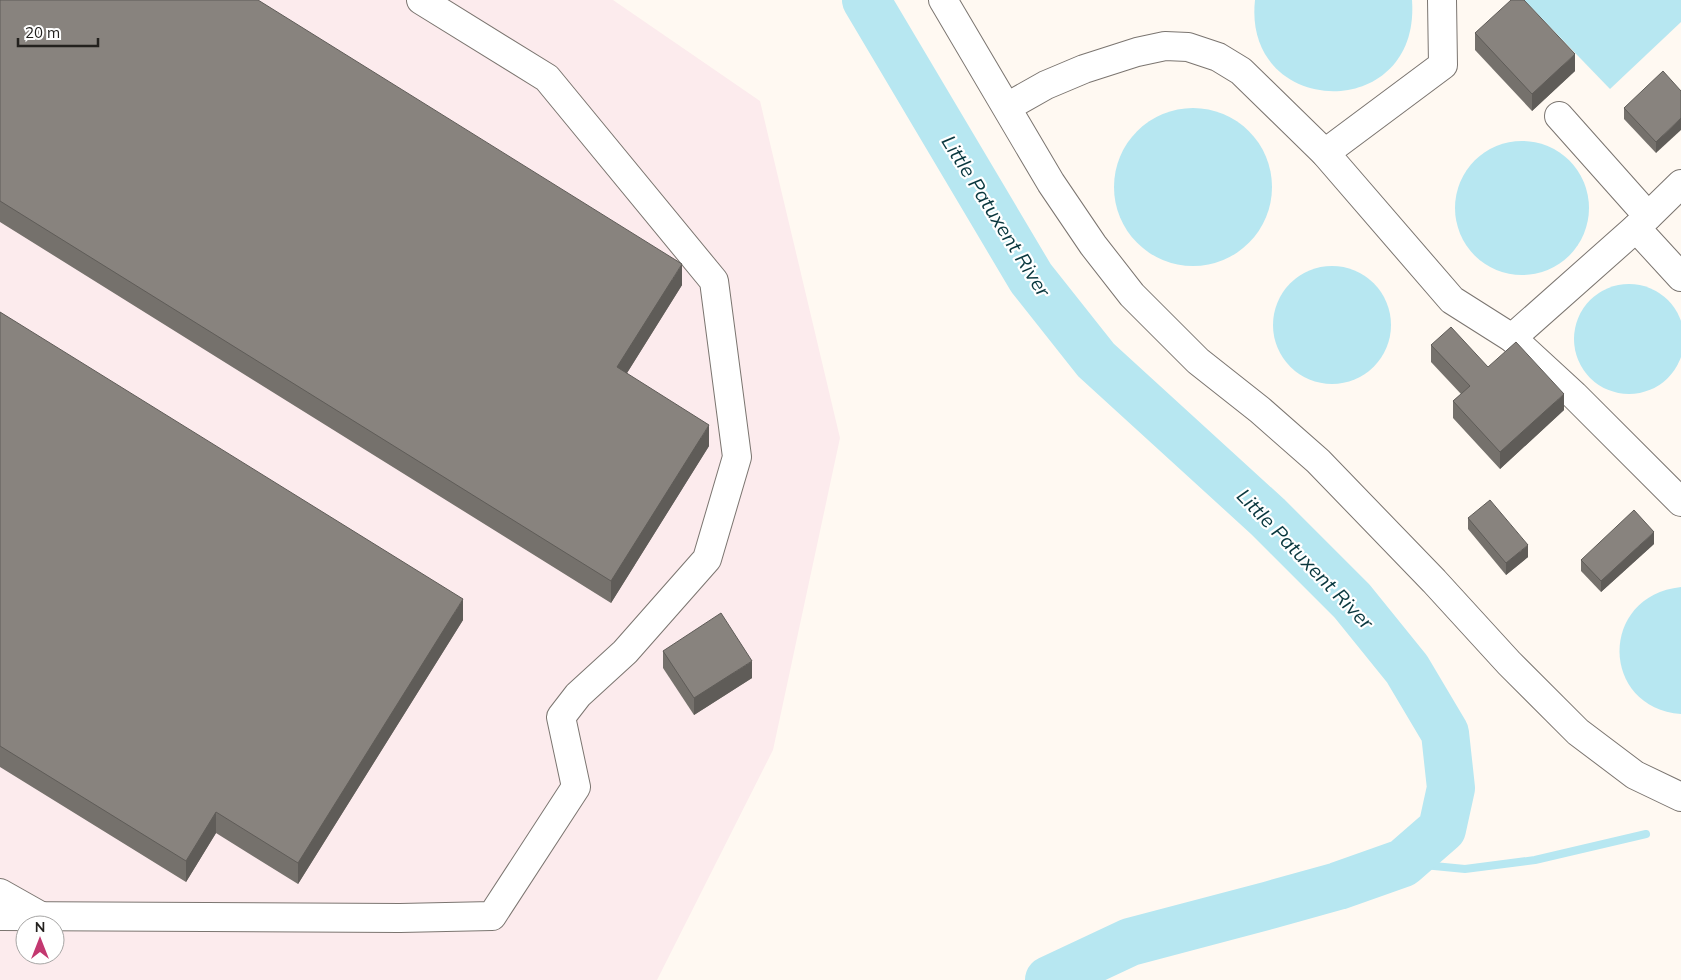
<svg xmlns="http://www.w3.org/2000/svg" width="1681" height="980" viewBox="0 0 1681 980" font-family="Mulish,sans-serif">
	<rect width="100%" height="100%" fill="#fff9f2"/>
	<path fill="#fcebed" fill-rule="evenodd" d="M 0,0 L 613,0 L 760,101 L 840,438 L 773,750 L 657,980 L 0,980 ZM 25,925 L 55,925 L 55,955 L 25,955 Z"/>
	<g fill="#b7e7f1">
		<path d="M 1255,0 L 1412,0 C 1421,124 1242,119 1255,0 Z"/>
		<path d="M 1524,0 L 1681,0 L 1681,22 L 1610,89 Z"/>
		<circle cx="1193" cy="187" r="79"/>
		<circle cx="1522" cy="208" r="67"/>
		<circle cx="1332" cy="325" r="59"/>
		<circle cx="1629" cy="339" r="55"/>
		<path d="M 1681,587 L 1681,714 C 1600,708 1598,596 1681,587 Z"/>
	</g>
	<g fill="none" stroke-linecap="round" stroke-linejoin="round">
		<path stroke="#b7e7f1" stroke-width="8" d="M 1403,863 L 1465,869 L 1535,860 L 1646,834"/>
		<path stroke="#b7e7f1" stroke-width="48" d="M 866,0 L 1031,278 L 1096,360 L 1268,517 L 1352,601 L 1407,669 L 1445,733 L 1451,788 L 1442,829 L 1403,863 L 1338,886 L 1270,905 L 1130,942 L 1049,980"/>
		<g stroke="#7b7570" stroke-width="30">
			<g id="minor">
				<path d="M 943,0 L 1051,183 L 1093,245 L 1132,295 L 1198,361 L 1260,410 L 1318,461 L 1434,581 L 1509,663 L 1578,732 L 1635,775 L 1681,797"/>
				<path d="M 1007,107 L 1046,85 L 1084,69 L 1137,52 L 1165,46 L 1188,47 L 1218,57 L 1241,71 L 1325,153 L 1452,300 L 1512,338 L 1636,228 L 1681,184"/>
				<path d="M 1559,116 L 1648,216"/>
				<path d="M 1325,153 L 1443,65 L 1442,0"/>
				<path d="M 1636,228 L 1681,277"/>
				<path d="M 1512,338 L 1574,395 L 1681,502"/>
				<path d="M 0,893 L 39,915"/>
				<path d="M 0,916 L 400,918 L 492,916 L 576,787 L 561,717 L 578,695 L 625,652 L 707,559 L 737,457 L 714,281 L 547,78 L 421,0"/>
			</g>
		</g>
		<use href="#minor" stroke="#fff" stroke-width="28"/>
	</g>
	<g fill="#75716c">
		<path d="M 0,0 L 682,285 L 627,373 L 709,446 L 611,603 L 0,222 Z"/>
		<path d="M 1475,33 L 1575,71 L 1532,111 L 1475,50 Z"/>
		<path d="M 1681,91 L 1656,153 L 1624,119 L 1624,108 Z"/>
		<path d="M 0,312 L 463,620 L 298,884 L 216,833 L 186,882 L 0,767 Z"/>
		<path d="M 1431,345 L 1488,367 L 1564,410 L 1500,469 L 1453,418 L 1453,401 L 1461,394 L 1431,362 Z"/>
		<path d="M 1468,518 L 1528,557 L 1506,575 L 1468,529 Z"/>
		<path d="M 1654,544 L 1601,592 L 1581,571 L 1581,560 Z"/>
		<path d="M 663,651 L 752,678 L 694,715 L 663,668 Z"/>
	</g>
	<g fill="#5f5c58">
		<path d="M 1575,54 L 1575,71 L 1532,111 L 1532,94 Z"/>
		<path d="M 1681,118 L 1681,130 L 1656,153 L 1656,142 Z"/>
		<path d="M 682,264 L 682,285 L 617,389 L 617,367 Z"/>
		<path d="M 1564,394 L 1564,410 L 1500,469 L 1500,452 Z"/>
		<path d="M 709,425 L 709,446 L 611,603 L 611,581 Z"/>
		<path d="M 1654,532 L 1654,544 L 1601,592 L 1601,581 Z"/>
		<path d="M 1528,545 L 1528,557 L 1506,575 L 1506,563 Z"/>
		<path d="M 463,599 L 463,620 L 298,884 L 298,863 Z"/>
		<path d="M 752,661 L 752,678 L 694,715 L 694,698 Z"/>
		<path d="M 216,812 L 216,833 L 186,882 L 186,861 Z"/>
	</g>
	<g fill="#88837e" stroke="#5f5c58">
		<path d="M 0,0 L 258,0 L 682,264 L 617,367 L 709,425 L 611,581 L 0,201 Z"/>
		<path d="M 1511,0 L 1524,0 L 1575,54 L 1532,94 L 1475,33 Z"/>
		<path d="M 1663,71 L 1681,91 L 1681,118 L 1656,142 L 1624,108 Z"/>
		<path d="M 0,312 L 463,599 L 298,863 L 216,812 L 186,861 L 0,746 Z"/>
		<path d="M 1451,327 L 1488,367 L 1516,342 L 1564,394 L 1500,452 L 1453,401 L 1470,386 L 1431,345 Z"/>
		<path d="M 1490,500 L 1528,545 L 1506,563 L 1468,518 Z"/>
		<path d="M 1634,510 L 1654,532 L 1601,581 L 1581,560 Z"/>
		<path d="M 721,613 L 752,661 L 694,698 L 663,651 Z"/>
	</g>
	<g text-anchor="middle" stroke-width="4.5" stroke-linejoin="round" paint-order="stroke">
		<g font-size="20" font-style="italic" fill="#09373e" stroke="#fff">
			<text transform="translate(996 216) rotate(58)" y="7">Little Patuxent River</text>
			<text transform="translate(1305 559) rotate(46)" y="7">Little Patuxent River</text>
		</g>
	</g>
	<g transform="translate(40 940)"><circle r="24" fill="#ffffff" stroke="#a7a6a5"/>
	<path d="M0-4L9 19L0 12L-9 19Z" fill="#c33870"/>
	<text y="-8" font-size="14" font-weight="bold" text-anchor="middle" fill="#23211e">N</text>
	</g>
	<path d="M18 38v8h80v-8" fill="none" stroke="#23211e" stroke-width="2.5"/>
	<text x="25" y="38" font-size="15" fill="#23211e" stroke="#ffffff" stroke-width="4" paint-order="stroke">20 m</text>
</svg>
